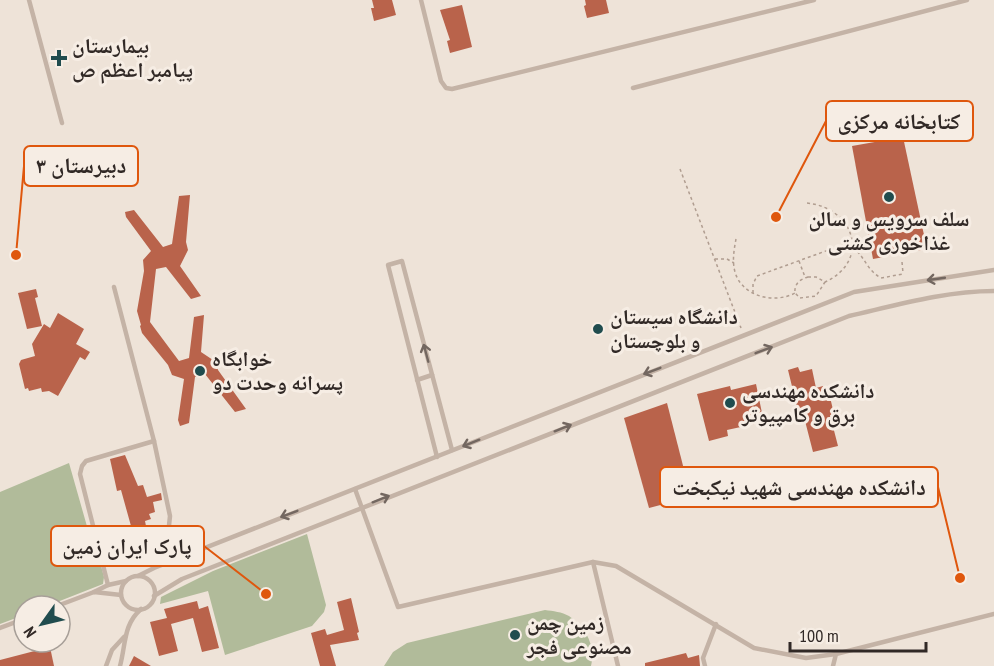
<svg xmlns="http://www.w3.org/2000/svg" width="994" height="666" viewBox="0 0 994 666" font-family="'PT Sans Narrow','Noto Naskh Arabic',sans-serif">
	<rect width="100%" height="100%" fill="#eee3d8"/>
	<g fill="#b1bb9a">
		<path d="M 69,463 L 94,551 L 97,551 L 104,577 L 103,584 L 47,606 L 24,606 L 24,615 L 0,624 L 0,492 Z"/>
		<path d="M 307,534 L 326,605 L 324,612 L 312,626 L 225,655 L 208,591 L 160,604 L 161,597 L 213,571 Z"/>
		<path d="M 545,610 C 553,611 562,612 569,616 C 586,627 596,646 591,666 L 384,666 L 393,652 L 407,643 Z"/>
	</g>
	<g fill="#b9634b">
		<path d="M 372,0 L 392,0 L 396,15 L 374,21 L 371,8 L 374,8 Z"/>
		<path d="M 585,0 L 606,0 L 609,13 L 587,18 L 584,6 L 586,5 Z"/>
		<path d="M 462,5 L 472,47 L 450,53 L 447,41 L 450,40 L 440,10 Z"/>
		<path d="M 903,137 L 927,249 L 873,259 L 852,146 Z"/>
		<path d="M 190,195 L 186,242 L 188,250 L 180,266 L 201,296 L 191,299 L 166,267 L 156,269 L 150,322 L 179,361 L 189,358 L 194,317 L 204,315 L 201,352 L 216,362 L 218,370 L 246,409 L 235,412 L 205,374 L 195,377 L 189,423 L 180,426 L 178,420 L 184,379 L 172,375 L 168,365 L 142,333 L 140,326 L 141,325 L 137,311 L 144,271 L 143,260 L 151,251 L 126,217 L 125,212 L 134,210 L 163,247 L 172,244 L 179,196 Z"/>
		<path d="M 36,289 L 38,297 L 35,298 L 42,326 L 27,329 L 18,293 Z"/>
		<path d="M 58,313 L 84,329 L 76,344 L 90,352 L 85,360 L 80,357 L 58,396 L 49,391 L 42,392 L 41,388 L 29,391 L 28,388 L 25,389 L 19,364 L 21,360 L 35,356 L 32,344 L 44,324 L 50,328 Z"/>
		<path d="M 798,367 L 800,372 L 812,369 L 816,388 L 823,386 L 826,398 L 830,397 L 834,414 L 830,415 L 838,446 L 813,452 L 804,417 L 800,419 L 788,370 Z"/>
		<path d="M 756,384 L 762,413 L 756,414 L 759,423 L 727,430 L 728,436 L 709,441 L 697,394 L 730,386 L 731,390 Z"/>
		<path d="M 667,403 L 691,497 L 649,508 L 624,418 Z"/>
		<path d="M 125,455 L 138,486 L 143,485 L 147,497 L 161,493 L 162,500 L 153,502 L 155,512 L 149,514 L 151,519 L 145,521 L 152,556 L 136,560 L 125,527 L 131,526 L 121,490 L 117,491 L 110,459 Z"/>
		<path d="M 351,598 L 359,632 L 357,633 L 359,640 L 330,645 L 336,666 L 320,666 L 311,633 L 325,629 L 327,635 L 344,630 L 337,602 Z"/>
		<path d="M 197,601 L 199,609 L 208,606 L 219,648 L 202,652 L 193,618 L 171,624 L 178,651 L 159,656 L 150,622 L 167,618 L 164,609 Z"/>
		<path d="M 50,647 L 54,666 L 0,666 L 0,660 Z"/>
		<path d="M 686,653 L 688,658 L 699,655 L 700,666 L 645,666 L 645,663 Z"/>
		<path d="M 134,656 L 151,666 L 129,666 Z"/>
	</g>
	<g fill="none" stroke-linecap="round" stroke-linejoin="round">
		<g stroke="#b09d90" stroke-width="1.5" stroke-dasharray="3 3" stroke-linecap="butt">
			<path d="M 680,169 L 741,328"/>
			<path d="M 807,203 C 855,208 871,261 825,282"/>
			<path d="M 736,239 C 734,250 732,261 735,272 C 742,297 775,304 795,293"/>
			<path d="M 715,259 L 727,259 L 734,263"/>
			<path d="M 799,261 L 805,277"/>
			<path d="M 902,262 L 903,273"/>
			<path d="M 808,277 L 816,277 L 825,282 L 816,296 L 800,298 L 795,293 C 794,284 800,279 808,277 Z"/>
			<path d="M 753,293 L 753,284 L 757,276 L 845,244 C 866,252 863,268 881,278 L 903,274"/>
		</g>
		<g stroke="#c4b3a6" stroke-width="4.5">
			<path d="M 29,0 L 62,123"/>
			<path d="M 421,0 L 441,81 L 446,88 L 452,89 L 814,0"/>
			<path d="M 633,88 L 967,0"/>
			<path d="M 114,287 L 154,441 L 170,516 L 168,535 L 175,559"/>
			<path d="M 417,380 L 432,375"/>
			<path d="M 437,457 L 388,265 L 402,261 L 452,450"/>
			<path d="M 355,489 L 398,607 L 593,562 L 616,566 L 754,648 L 806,658 L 836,654"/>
			<path d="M 593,562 L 618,666"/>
			<path d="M 138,576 L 154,568 L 854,292 L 994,270"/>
			<circle cx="138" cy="593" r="17"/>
			<path d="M 108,585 L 80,474 L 82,466 L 86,461 L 154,441"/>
			<path d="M 94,592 L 108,585 L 126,581"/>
			<path d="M 154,596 L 182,579 L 849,316 C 897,305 945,291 994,291"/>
			<path d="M 57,606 L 94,592 L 121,595"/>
			<path d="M 0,628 L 24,619"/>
			<path d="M 106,666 L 112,650 L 124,637"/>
			<path d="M 120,666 C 126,644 123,625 141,609"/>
			<path d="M 705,666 L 703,658 L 716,624"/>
			<path d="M 833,666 L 836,654 L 994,614"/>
		</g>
	</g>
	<defs><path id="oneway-shaft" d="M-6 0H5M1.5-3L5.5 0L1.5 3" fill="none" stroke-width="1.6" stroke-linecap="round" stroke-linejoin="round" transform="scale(1.5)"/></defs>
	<g stroke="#736760">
		<use href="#oneway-shaft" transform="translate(936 279) rotate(172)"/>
		<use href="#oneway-shaft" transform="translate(764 350) rotate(-21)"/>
		<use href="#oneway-shaft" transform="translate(426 353) rotate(-105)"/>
		<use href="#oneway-shaft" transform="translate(652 371) rotate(159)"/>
		<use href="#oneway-shaft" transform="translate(563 428) rotate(-22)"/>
		<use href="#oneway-shaft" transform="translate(471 443) rotate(158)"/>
		<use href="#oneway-shaft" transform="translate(381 499) rotate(-22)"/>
		<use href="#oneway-shaft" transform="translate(289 514) rotate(159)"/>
	</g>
	<g fill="#204c4e" stroke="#f6ede4" stroke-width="2">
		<path d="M56 49h6v6h6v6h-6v6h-6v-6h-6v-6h6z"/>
		<circle cx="889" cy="197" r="6"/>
		<circle cx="598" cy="329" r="6"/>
		<circle cx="200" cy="371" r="6"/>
		<circle cx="730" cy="403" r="6"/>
		<circle cx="515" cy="635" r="6"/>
	</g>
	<g text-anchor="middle" stroke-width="6" stroke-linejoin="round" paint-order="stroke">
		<g font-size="21" font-weight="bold" fill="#312926" stroke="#f6ede4" text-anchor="start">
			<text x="72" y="53">بیمارستان<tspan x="72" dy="24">پیامبر اعظم ص</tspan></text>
			<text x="889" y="226" text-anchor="middle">سلف سرویس و سالن<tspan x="889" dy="24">غذاخوری کشتی</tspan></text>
			<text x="610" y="324">دانشگاه سیستان<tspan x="610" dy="24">و بلوچستان</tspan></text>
			<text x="212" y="366">خوابگاه<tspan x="212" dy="24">پسرانه وحدت دو</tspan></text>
			<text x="742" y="398">دانشکده مهندسی<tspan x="742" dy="24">برق و کامپیوتر</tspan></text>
			<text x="527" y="630">زمین چمن<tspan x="527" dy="24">مصنوعی فجر</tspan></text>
		</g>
	</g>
	<path fill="none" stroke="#df570d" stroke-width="2" d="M776 217L826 121M16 255L24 166M960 578L938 487M266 594L204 546"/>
	<g fill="#df570d" stroke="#f6ede4" stroke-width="2">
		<circle cx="776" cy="217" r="6"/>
		<circle cx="16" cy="255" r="6"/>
		<circle cx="960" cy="578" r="6"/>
		<circle cx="266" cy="594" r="6"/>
	</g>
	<g fill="#f6ede4" stroke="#df570d" stroke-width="2">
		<rect x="826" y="101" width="147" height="40" rx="6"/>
		<rect x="24" y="146" width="114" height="40" rx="6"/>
		<rect x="660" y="467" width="278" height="40" rx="6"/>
		<rect x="51" y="526" width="153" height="40" rx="6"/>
	</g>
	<g font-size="22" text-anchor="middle" font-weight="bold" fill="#312926">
		<text x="899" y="129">کتابخانه مرکزی</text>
		<text x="81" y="173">دبیرستان ۳</text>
		<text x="799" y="495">دانشکده مهندسی شهید نیکبخت</text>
		<text x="127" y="554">پارک ایران زمین</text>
	</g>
	<g transform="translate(42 624) rotate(236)"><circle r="28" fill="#f6ede4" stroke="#a79f98" stroke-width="1.5"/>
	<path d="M0-4.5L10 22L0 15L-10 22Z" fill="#204c4e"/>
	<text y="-9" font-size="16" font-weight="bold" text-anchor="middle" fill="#312926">N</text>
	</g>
	<path d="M790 642v9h136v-9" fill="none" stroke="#312926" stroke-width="3"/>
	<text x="799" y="642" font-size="18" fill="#312926" stroke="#f6ede4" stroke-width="4.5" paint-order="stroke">100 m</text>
</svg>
